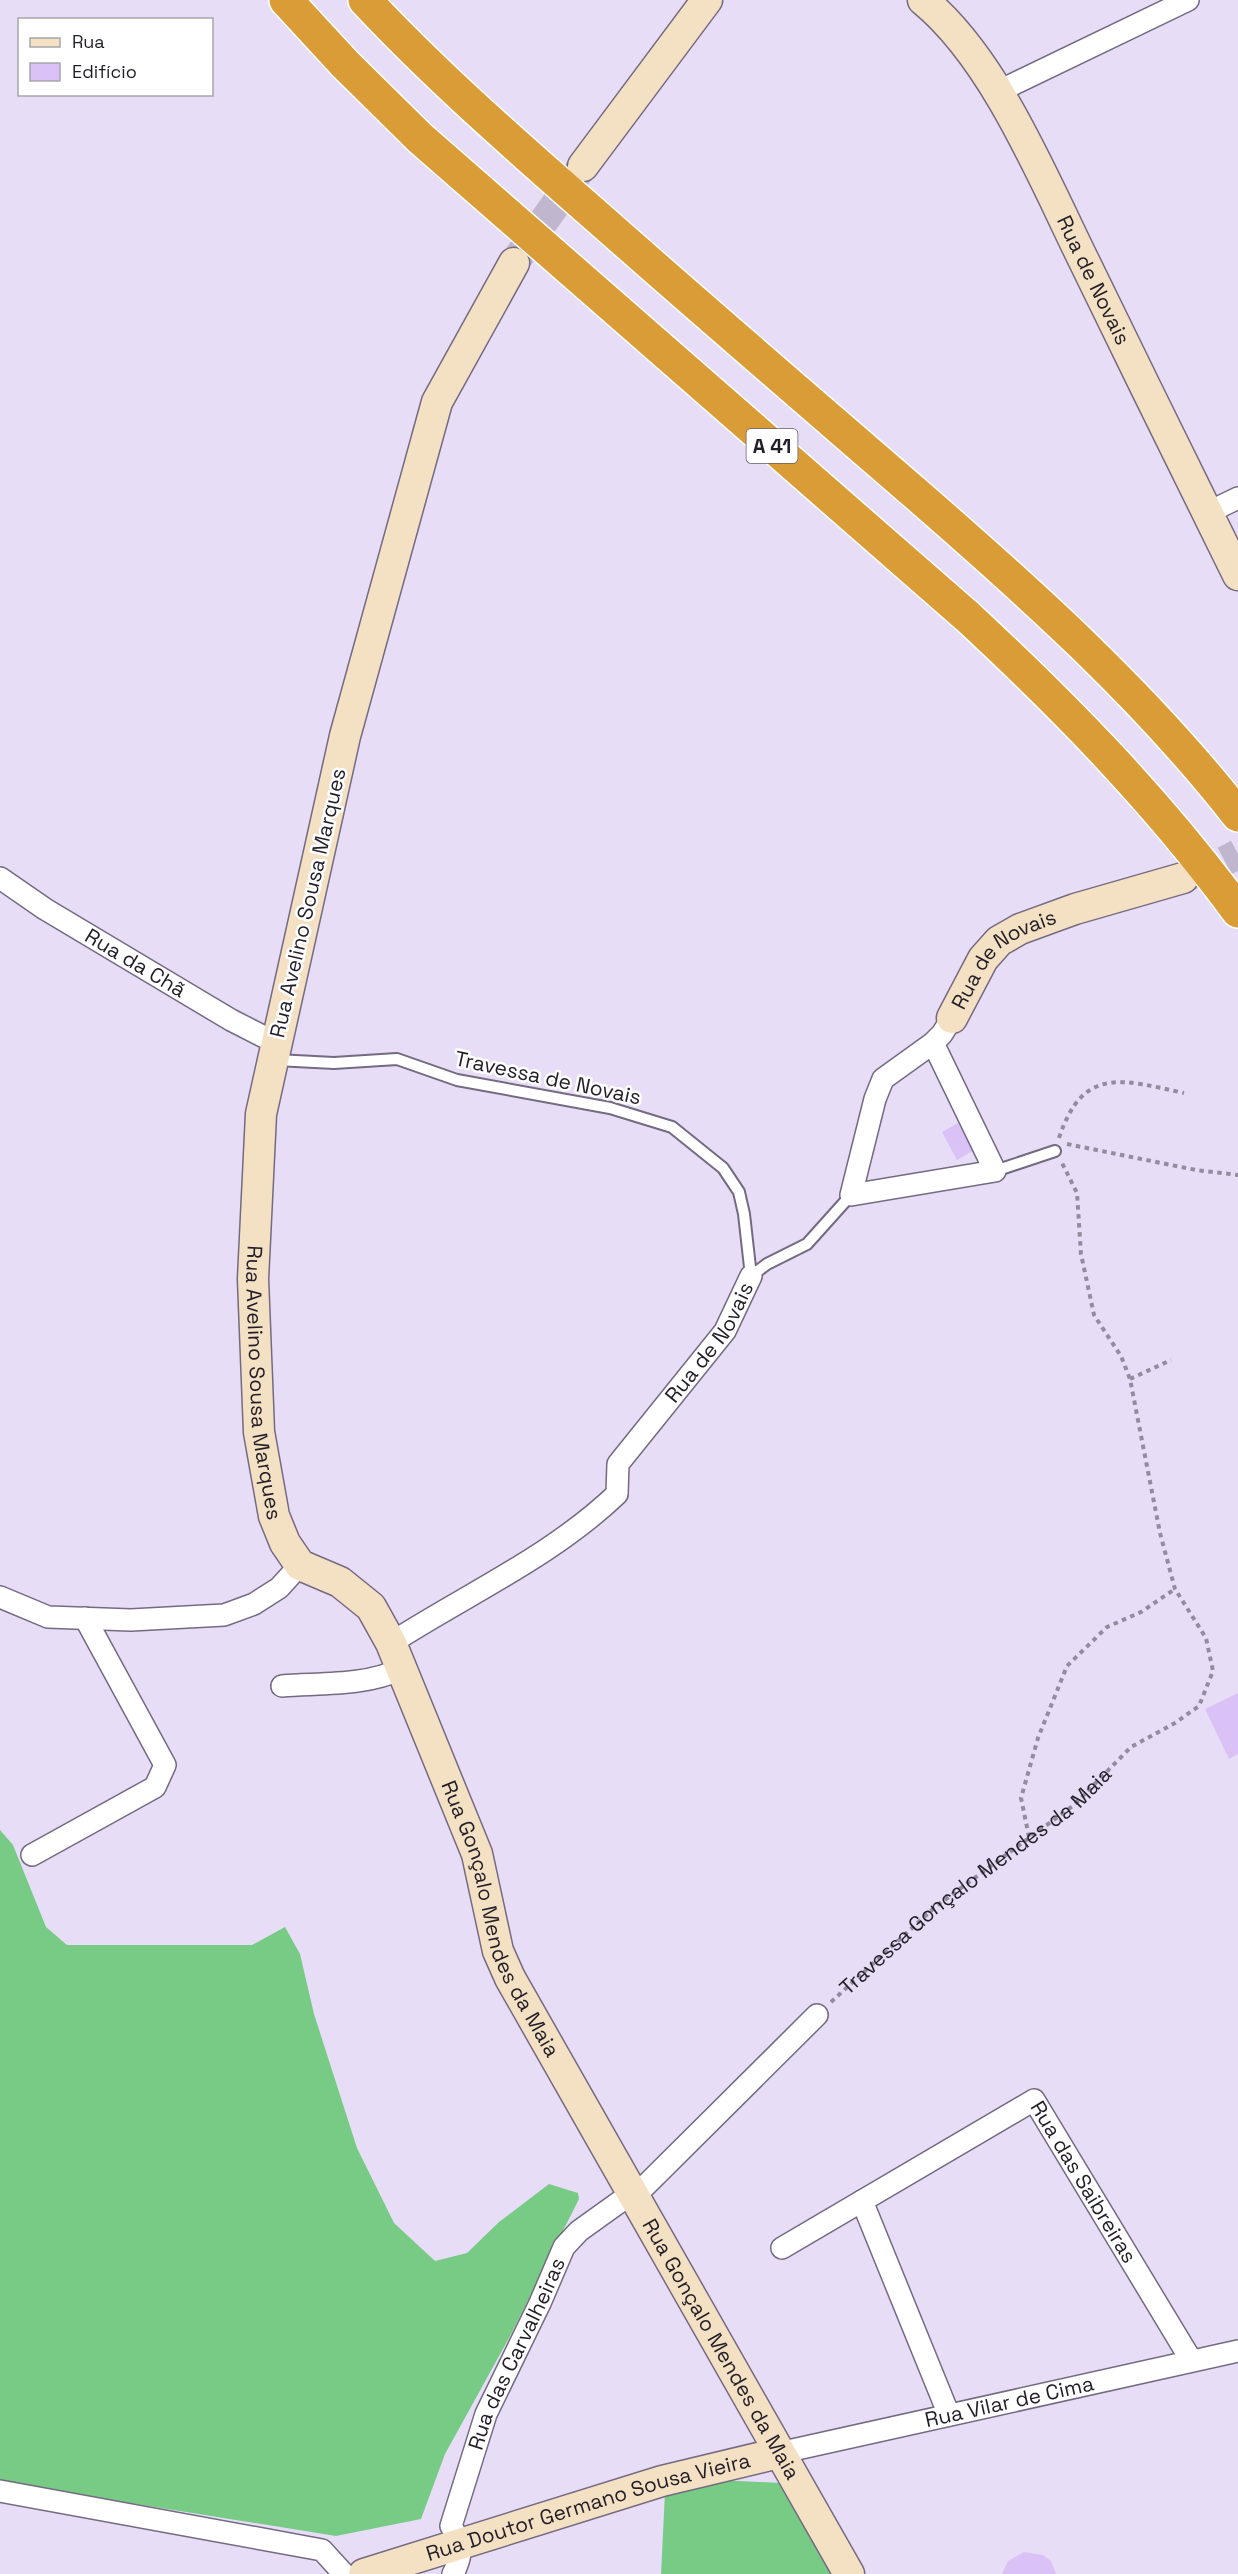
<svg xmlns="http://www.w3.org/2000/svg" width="1238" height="2574" viewBox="0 0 1238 2574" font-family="'Space Grotesk',sans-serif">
	<rect width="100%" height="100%" fill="#e8ddf7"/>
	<g fill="#77cb85">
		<path d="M 0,1830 L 13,1845 L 46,1927 L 67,1945 L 252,1945 L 285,1927 L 300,1954 L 314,2014 L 357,2148 L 394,2223 L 435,2261 L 467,2253 L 499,2222 L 549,2184 L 578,2193 L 579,2199 L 509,2338 L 445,2454 L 421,2519 L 336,2536 L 55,2491 L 0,2480 Z"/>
		<path d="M 719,2480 L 781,2483 L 841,2574 L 661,2574 L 665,2492 Z"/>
	</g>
	<g fill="#dac2f7">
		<path d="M 958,1123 L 974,1150 L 957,1160 L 942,1132 Z"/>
		<path d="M 1238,1693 L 1238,1754 L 1229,1759 L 1205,1709 Z"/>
		<path d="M 1024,2552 L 1043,2555 L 1051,2561 L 1056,2574 L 1002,2574 L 1008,2561 Z"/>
	</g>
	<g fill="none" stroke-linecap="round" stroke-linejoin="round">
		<g stroke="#c0b7ce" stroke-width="30" stroke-dasharray="30 15" stroke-linecap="butt">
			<path d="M 514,263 L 580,170"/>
			<path d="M 1183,878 L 1217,865 L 1238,854"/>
		</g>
		<g stroke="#746a81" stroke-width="14">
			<g id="lane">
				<path d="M 276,1060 L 334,1063 L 397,1059 L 457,1080 L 610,1108 L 672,1127 L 723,1168 L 739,1192 L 744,1214 L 751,1276 L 767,1264 L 807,1244 L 851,1195"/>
				<path d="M 995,1171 L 1055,1151"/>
			</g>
		</g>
		<g stroke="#746a81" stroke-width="24">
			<g id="street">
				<path d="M 997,92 L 1188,0"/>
				<path d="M 1207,513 L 1238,498"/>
				<path id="s2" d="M 0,878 L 45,909 L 231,1020 L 276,1043"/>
				<path d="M 933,1043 L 995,1171 L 851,1195 L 875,1099 L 883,1079 L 933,1043 L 942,1034 L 952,1018"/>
				<path d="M 0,1597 L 48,1617 L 131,1620 L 224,1615 L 254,1604 L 279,1588 L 300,1565"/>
				<path id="s3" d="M 391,1643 C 467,1594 551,1557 617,1494 L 618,1464 L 725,1331 L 751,1276"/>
				<path d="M 282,1686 C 322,1683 365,1686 401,1669"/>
				<path d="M 32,1855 L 155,1787 L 165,1765 L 85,1618"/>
				<path d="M 634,2197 L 817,2015"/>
				<path d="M 862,2201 L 949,2415"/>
				<path id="s4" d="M 782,2248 L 1034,2100 L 1191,2360"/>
				<path id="s5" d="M 779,2453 L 1238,2351"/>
				<path d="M 0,2491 L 322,2550 L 344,2574"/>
				<path id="s6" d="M 453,2574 C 463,2554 463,2545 451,2526 L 486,2414 L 540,2303 L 564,2247 L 579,2231 L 632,2193"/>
			</g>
		</g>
		<g stroke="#746a81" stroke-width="33">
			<g id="secondary">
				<path id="s7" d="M 923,0 C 995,59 1043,178 1084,261 C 1135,366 1186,470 1238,575"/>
				<path d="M 583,166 L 707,0"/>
				<path id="s8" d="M 514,263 L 437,402 L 345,736 L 261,1114 L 253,1279 L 259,1432 L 274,1516 L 285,1543 L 300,1565 L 340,1582 L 371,1607 L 391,1643 L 477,1854 L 498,1951 L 510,1978 L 849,2574"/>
				<path id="s9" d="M 952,1018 L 983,959 L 999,941 L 1020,929 L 1075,909 L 1183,878"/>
				<path id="s10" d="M 364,2574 L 662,2481 L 779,2453"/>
			</g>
		</g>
		<g stroke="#fff" stroke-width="36">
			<g id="highway">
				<path d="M 286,0 L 345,64 L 420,138 L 968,617 C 1066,708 1159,803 1238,911"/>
				<path d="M 365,0 C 439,79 521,150 602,221 C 706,313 811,403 915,493 C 1030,593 1144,695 1238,815"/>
			</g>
		</g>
		<g stroke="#938b9e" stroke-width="4" stroke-dasharray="4.5 4.5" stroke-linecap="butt">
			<path d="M 1059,1138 C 1083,1065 1123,1080 1184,1093"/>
			<path d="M 1067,1144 L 1196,1170 L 1238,1175"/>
			<path d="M 1130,1379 L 1171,1360"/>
			<path d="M 1029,1837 L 1021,1798 L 1038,1738 L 1067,1666 L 1107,1627 L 1141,1612 L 1175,1589"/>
			<path id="s1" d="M 831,2002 L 935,1907 L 1074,1805 L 1131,1747 L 1175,1723 L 1199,1706 L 1213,1671 L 1206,1638 L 1175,1589 L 1160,1533 L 1130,1379 L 1121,1356 L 1094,1315 L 1081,1254 L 1077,1193 L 1061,1161"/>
		</g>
		<use href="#lane" stroke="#fff" stroke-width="10"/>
		<use href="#street" stroke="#fff" stroke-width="21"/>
		<use href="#secondary" stroke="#f4e1c3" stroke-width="30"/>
		<use href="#highway" stroke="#da9c36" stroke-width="33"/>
	</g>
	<g text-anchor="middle" stroke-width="5" stroke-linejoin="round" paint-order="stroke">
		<rect fill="#fff" stroke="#646268" stroke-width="1.5" x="746.5" y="429" width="51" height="34" rx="4.5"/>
		<g font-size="20" font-weight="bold" fill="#221e28">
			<text x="772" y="453">A 41</text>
		</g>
		<g font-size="21" fill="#221e28" stroke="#fff">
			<text dy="7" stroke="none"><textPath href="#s7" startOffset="330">Rua de Novais</textPath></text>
			<text transform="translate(308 903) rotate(-77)" y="7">Rua Avelino Sousa Marques</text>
			<text dy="7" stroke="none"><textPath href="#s2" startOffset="160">Rua da Chã</textPath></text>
			<text dy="7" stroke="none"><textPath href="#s9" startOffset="82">Rua de Novais</textPath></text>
			<text transform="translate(548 1078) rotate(12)" y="7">Travessa de Novais</text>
			<text dy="7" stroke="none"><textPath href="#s3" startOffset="454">Rua de Novais</textPath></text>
			<text dy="7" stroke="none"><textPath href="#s8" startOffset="1162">Rua Avelino Sousa Marques</textPath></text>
			<text dy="7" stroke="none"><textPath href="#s1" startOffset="189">Travessa Gonçalo Mendes da Maia</textPath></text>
			<text dy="7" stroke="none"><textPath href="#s8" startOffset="1774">Rua Gonçalo Mendes da Maia</textPath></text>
			<text dy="7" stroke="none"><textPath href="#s4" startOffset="388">Rua das Saibreiras</textPath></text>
			<text dy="7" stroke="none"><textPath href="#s8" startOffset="2260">Rua Gonçalo Mendes da Maia</textPath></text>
			<text dy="7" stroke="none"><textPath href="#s6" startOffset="236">Rua das Carvalheiras</textPath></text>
			<text dy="7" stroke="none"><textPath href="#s5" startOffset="236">Rua Vilar de Cima</textPath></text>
			<text dy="7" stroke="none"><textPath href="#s10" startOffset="234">Rua Doutor Germano Sousa Vieira</textPath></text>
		</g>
	</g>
	<rect x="18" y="18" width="195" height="78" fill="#ffffff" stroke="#a7a5a9" stroke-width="1.5"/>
	<rect x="30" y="38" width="30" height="9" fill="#f4e1c3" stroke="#a7a5a9" stroke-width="1.5"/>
	<text x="72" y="48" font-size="18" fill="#221e28">Rua</text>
	<rect x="30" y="63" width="30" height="18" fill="#dac2f7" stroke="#a7a5a9" stroke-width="1.5"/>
	<text x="72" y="78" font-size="18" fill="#221e28">Edifício</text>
</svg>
